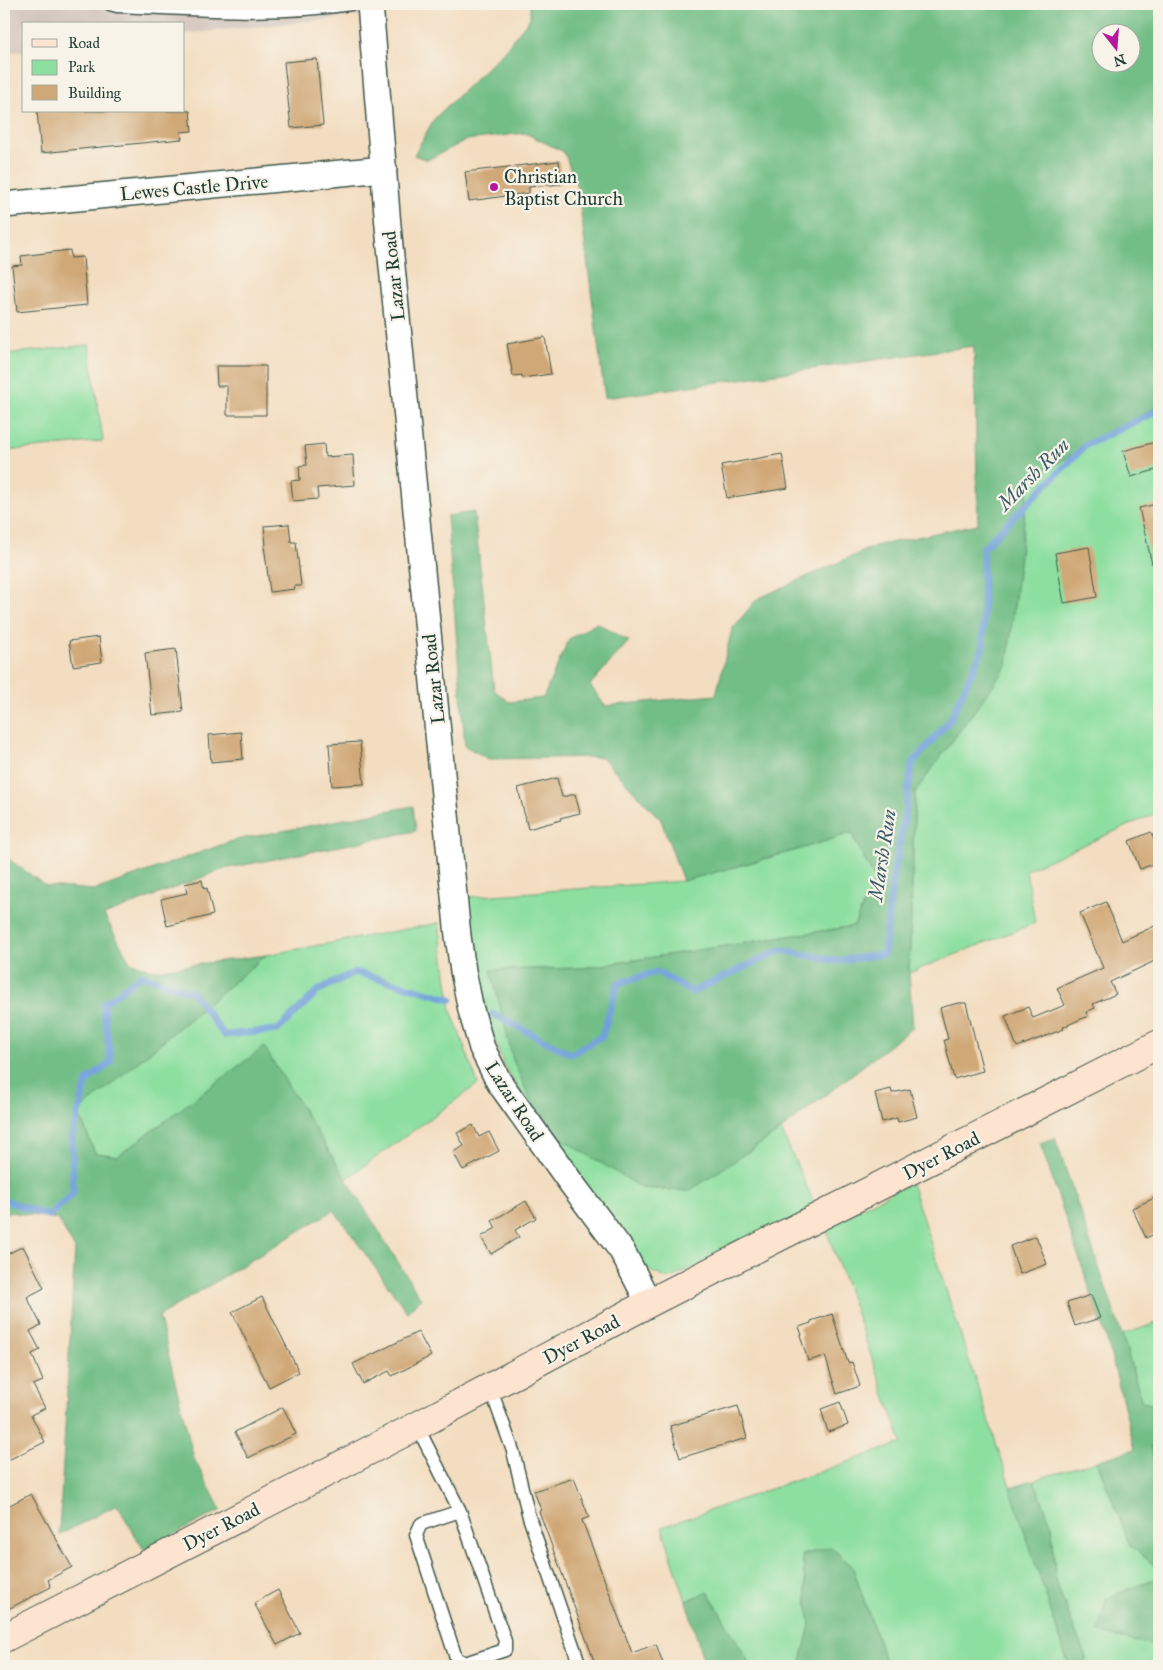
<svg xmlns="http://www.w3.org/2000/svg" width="1163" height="1670" viewBox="0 0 1163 1670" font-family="'IM FELL Great Primer',serif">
	<rect width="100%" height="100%" fill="#f7f3e8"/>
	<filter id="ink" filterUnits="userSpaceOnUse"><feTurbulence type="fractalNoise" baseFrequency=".02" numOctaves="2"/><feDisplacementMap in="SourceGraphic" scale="10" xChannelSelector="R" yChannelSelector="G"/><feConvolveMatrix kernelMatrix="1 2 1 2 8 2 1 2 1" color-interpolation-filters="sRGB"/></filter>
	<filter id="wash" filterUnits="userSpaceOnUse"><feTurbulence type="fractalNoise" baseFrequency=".0096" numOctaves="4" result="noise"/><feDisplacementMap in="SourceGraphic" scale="20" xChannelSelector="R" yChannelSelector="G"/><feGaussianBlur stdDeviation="1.12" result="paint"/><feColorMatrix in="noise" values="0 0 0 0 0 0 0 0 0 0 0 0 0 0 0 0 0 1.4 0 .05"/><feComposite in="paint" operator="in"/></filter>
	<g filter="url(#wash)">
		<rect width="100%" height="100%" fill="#f3ddc0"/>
		<path fill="#cfc1ba" d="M 4,4 L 360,4 L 361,16 L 184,34 L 184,24 L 24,24 L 24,51 L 4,53 Z"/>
		<g fill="#8ddfa0" stroke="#568e6a">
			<path d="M 89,345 L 103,441 L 4,451 L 4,354 Z"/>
			<path d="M 1159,405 L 1159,812 L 1026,870 L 1035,923 L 909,973 L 915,792 L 1006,666 L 1027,495 L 1033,477 Z"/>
			<path d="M 851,833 L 875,879 L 854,926 L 583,968 L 491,970 L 642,1188 L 689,1191 L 781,1130 L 817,1209 L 669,1279 L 647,1270 L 542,1127 L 503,1064 L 477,986 L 469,918 L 468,897 L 683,881 L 797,850 Z"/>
			<path d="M 439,923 L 451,1010 L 478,1084 L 346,1179 L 264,1048 L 118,1156 L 95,1153 L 78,1112 L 266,955 Z"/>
			<path d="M 911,1183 L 1069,1666 L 887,1666 L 852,1566 L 802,1555 L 810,1625 L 800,1666 L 751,1666 L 708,1592 L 686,1601 L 662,1527 L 902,1443 L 825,1226 Z"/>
			<path d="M 1159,1322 L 1159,1406 L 1142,1402 L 1122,1335 Z"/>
			<path d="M 1150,1447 L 1159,1448 L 1159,1482 Z"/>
			<path d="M 1097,1461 L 1130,1545 L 1159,1569 L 1159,1577 L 1107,1598 L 1117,1638 L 1159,1645 L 1159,1666 L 1087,1666 L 1086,1658 L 1055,1580 L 1052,1526 L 1034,1480 Z"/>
		</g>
		<g fill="#72be86" stroke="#487e5d" fill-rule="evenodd">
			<path d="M 530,4 L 1159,4 L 1159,405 L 1033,477 L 1027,495 L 1007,666 L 915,792 L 909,973 L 913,1027 L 781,1130 L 689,1191 L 642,1188 L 542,1127 L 513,1060 L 491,970 L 583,968 L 854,926 L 875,879 L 851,833 L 797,850 L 683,881 L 661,820 L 602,757 L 488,759 L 465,746 L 447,516 L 474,512 L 494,690 L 509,702 L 543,698 L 569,639 L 597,623 L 629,641 L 590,685 L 605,706 L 716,695 L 732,629 L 757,599 L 875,546 L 978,524 L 974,346 L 605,398 L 578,190 L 564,152 L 525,133 L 467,140 L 427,160 L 414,155 L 434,119 L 503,52 L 530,18 ZM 1100,32 L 1130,32 L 1130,62 L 1100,62 Z"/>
			<path d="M 413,806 L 416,831 L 224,869 L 104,915 L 130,962 L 154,970 L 266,955 L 78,1112 L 95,1153 L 118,1156 L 264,1047 L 421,1299 L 407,1312 L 334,1210 L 159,1316 L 194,1459 L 221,1510 L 144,1550 L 117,1505 L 59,1535 L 75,1249 L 58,1219 L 9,1212 L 4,1215 L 4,856 L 46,886 L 95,890 L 235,840 Z"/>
			<path d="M 1055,1138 L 1122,1335 L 1142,1402 L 1159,1406 L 1159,1448 L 1150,1447 L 1159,1482 L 1159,1569 L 1130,1545 L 1097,1461 L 1135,1449 L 1107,1340 L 1040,1143 Z"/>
			<path d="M 1034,1480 L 1052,1526 L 1055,1580 L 1086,1658 L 1087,1666 L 1069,1666 L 1010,1487 Z"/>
			<path d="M 831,1547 L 852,1566 L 887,1666 L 800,1666 L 810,1625 L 802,1555 Z"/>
			<path d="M 1159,1577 L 1159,1646 L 1117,1638 L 1098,1631 L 1107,1598 Z"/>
			<path d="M 708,1592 L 751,1666 L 705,1666 L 686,1601 Z"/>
		</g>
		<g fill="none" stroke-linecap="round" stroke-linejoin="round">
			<g stroke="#6fa1da" stroke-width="7">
				<path d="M 493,1014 L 571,1054 L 602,1036 L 618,983 L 657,972 L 692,992 L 781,950 L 837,961 L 884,954 L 893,876 L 905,813 L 912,764 L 950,720 L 983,648 L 983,548 L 1086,445 L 1159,410"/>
				<path d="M 4,1200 L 48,1216 L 73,1194 L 72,1136 L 87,1081 L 111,1062 L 103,1004 L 142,975 L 193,993 L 224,1035 L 278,1030 L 319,990 L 355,972 L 451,999"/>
			</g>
		</g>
		<g id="blocks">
			<g fill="#d0a877">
				<path d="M 317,59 L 323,125 L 291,128 L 284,62 Z"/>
				<path d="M 37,111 L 190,111 L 192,131 L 181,132 L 182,139 L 41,153 Z"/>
				<path d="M 559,161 L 561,184 L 529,187 L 529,193 L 469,201 L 465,172 Z"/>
				<path d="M 70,250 L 71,258 L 83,257 L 87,305 L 17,312 L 12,266 L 22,265 L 21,256 Z"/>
				<path d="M 545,337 L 551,374 L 522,378 L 522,375 L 513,376 L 507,344 Z"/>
				<path d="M 216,366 L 266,366 L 266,415 L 227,415 L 227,386 L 217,386 Z"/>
				<path d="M 1159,441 L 1159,469 L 1131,477 L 1123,451 Z"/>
				<path d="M 324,444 L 325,457 L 353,455 L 355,485 L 317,488 L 318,499 L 293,501 L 291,481 L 300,480 L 299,466 L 307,465 L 305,446 Z"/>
				<path d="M 782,454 L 788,488 L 727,498 L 721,465 Z"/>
				<path d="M 1157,504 L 1159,514 L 1159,563 L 1152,564 L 1139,508 Z"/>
				<path d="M 289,524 L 291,542 L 296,542 L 301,586 L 294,586 L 295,589 L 270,592 L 264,545 L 266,545 L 264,526 Z"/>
				<path d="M 1089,547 L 1097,597 L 1064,603 L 1055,553 Z"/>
				<path d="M 99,637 L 102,662 L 73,666 L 69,641 Z"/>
				<path d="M 176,649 L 183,712 L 152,715 L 145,653 Z"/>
				<path d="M 241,732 L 243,759 L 211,762 L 209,735 Z"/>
				<path d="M 360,742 L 364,784 L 332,786 L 329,744 Z"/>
				<path d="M 557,778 L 562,797 L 575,794 L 580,813 L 560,818 L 561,820 L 528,829 L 518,788 Z"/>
				<path d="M 1151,832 L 1159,852 L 1159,862 L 1140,869 L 1129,841 Z"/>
				<path d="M 202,880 L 204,889 L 207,888 L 213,915 L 167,926 L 161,899 L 187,893 L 185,884 Z"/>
				<path d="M 1106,902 L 1122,941 L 1159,924 L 1159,959 L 1110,982 L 1116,994 L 1093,1004 L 1095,1008 L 1086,1012 L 1088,1016 L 1063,1027 L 1064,1029 L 1017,1047 L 1005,1016 L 1028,1007 L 1033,1018 L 1065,1005 L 1057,988 L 1103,968 L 1080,913 Z"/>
				<path d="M 958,1003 L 966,1003 L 983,1071 L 954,1079 L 944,1040 L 948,1039 L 940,1008 Z"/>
				<path d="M 891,1089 L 892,1093 L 910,1089 L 917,1117 L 898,1122 L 897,1118 L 882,1122 L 875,1093 Z"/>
				<path d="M 473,1125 L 479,1137 L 489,1132 L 499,1151 L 463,1170 L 453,1152 L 464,1146 L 457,1133 Z"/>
				<path d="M 1159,1196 L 1159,1232 L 1146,1238 L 1132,1208 Z"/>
				<path d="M 526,1201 L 536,1218 L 515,1230 L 519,1237 L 491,1254 L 481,1237 L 496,1228 L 492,1221 Z"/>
				<path d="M 1036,1236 L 1047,1264 L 1020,1274 L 1010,1246 Z"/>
				<path d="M 23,1246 L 44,1288 L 27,1297 L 41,1325 L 30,1331 L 40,1350 L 32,1354 L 43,1381 L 33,1385 L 45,1408 L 31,1415 L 45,1442 L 4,1462 L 4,1256 Z"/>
				<path d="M 1091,1295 L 1100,1318 L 1075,1326 L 1067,1303 Z"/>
				<path d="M 262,1297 L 299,1372 L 269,1387 L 232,1312 Z"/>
				<path d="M 832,1314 L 848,1363 L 852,1362 L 860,1386 L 837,1394 L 825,1356 L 808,1361 L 800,1335 L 802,1335 L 799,1327 L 811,1323 L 811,1321 Z"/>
				<path d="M 418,1332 L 431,1356 L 392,1376 L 389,1371 L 363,1384 L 353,1364 Z"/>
				<path d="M 840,1402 L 848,1425 L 828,1432 L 821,1409 Z"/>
				<path d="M 738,1406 L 747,1438 L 680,1458 L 670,1426 Z"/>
				<path d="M 283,1407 L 296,1434 L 248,1458 L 235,1432 Z"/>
				<path d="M 574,1478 L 589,1517 L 582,1520 L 632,1653 L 656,1644 L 664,1666 L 596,1666 L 539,1511 L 541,1510 L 534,1491 Z"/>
				<path d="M 31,1494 L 72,1567 L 48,1580 L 51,1587 L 4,1611 L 4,1508 Z"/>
				<path d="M 278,1590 L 300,1633 L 277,1645 L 254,1603 Z"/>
			</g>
		</g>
	</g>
	<g filter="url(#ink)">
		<use href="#blocks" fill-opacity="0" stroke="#3f5549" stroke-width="1"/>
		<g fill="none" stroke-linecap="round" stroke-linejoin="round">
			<g stroke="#3f5549" stroke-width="15">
				<g id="lane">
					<path d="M 110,4 L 117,6 C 195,9 273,16 350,4"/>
					<path d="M 490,1387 L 513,1451 L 529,1517 L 580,1666"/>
					<path d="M 417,1426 L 460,1511 L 421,1524 L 416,1535 L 456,1658 L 465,1663 L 505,1650 L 505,1641 L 460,1511"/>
				</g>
			</g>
			<g stroke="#3f5549" stroke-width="28">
				<g id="street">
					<path d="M 370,4 L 388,226 L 458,936 L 463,971 L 471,1010 L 482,1048 L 499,1082 L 569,1180 L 622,1251 L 649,1303"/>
					<path d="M 4,205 L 384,169"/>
				</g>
			</g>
			<g stroke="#3f5549" stroke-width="30">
				<path id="secondary" d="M 4,1638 L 417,1426 L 649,1303 L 1159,1044"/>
			</g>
			<use href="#lane" stroke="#fff" stroke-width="12"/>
			<use href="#street" stroke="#fff" stroke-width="25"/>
			<use href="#secondary" stroke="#fde4d1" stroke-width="28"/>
		</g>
	</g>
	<circle fill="#b5179e" stroke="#f7f3e8" stroke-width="2" cx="494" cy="187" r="5"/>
	<g text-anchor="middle" stroke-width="4.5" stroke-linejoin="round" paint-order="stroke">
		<g font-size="19" fill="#1f3d34" stroke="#f7f3e8" text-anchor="start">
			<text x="504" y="183">Christian<tspan x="504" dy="22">Baptist Church</tspan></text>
		</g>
		<g font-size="19" fill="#1f3d34" stroke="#f7f3e8">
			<text transform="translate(194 187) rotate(-5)" y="7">Lewes Castle Drive</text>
			<text transform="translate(393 276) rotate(-96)" y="7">Lazar Road</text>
			<text transform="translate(433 679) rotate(-96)" y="7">Lazar Road</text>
			<text transform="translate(515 1101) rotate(57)" y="7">Lazar Road</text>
			<text transform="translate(941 1155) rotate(-27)" y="7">Dyer Road</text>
			<text transform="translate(581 1339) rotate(-28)" y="7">Dyer Road</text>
			<text transform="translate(221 1526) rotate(-27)" y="7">Dyer Road</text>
		</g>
		<g font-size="20" font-style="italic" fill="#375b66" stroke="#f7f3e8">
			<text transform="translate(1033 474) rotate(-45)" y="7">Marsh Run</text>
			<text transform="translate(882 855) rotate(-81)" y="7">Marsh Run</text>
		</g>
	</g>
	<rect width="1163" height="1670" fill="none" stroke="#f7f3e8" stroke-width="20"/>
	<rect x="22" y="22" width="162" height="90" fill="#f7f3e8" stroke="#a1aaa0"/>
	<rect x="32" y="39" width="25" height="8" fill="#fde4d1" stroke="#a1aaa0"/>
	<text x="68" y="48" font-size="15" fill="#1f3d34">Road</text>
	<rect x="32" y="60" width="25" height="15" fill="#8ddfa0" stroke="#a1aaa0"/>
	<text x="68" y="72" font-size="15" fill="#1f3d34">Park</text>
	<rect x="32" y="85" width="25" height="15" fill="#d0a877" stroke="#a1aaa0"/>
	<text x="68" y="98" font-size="15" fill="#1f3d34">Building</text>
	<g transform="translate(1116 48) rotate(163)"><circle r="24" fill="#f7f3e8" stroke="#a1aaa0"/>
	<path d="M0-4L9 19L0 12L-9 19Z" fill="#b5179e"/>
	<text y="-8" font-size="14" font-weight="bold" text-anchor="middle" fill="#1f3d34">N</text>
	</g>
</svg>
